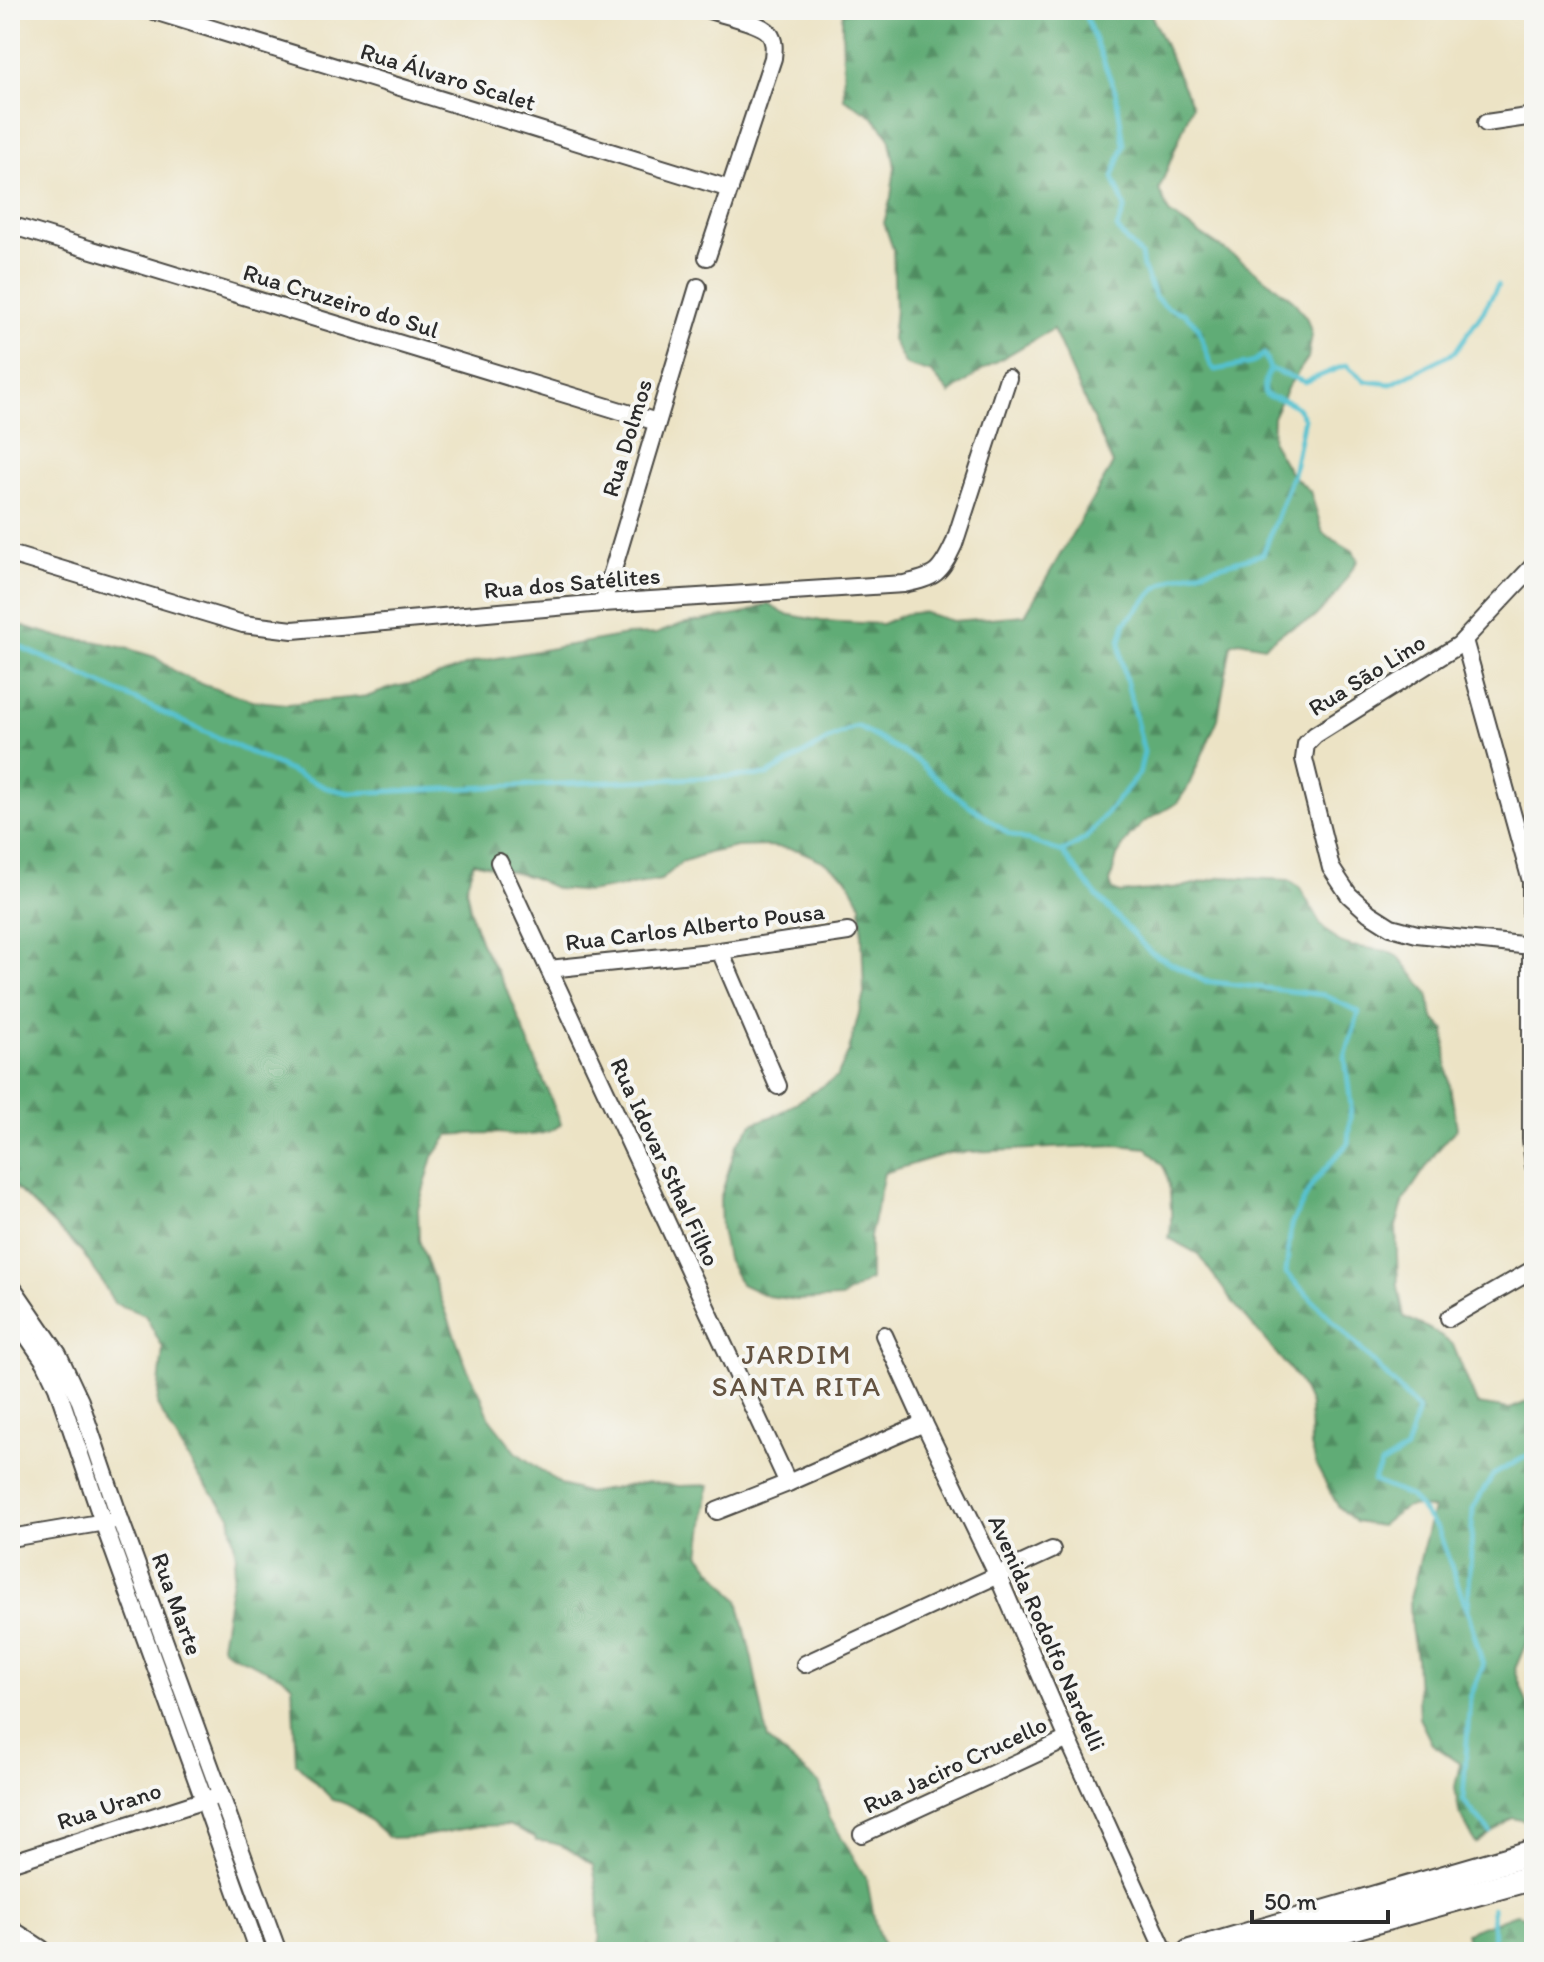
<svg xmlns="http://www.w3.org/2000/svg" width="1544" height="1962" viewBox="0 0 1544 1962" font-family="Itim,sans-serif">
	<defs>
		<pattern id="forest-firs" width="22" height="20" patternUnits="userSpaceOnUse" patternTransform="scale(2)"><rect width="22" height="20" fill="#60ac76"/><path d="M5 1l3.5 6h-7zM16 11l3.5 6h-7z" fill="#4f8c61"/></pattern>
	</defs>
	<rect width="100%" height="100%" fill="#f6f6f2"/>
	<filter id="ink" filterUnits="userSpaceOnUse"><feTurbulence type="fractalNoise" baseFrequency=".0125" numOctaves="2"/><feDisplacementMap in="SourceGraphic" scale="16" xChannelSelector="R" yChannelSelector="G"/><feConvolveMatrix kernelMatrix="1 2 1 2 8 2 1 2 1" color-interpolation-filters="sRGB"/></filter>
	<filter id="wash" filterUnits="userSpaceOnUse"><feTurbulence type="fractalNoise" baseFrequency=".006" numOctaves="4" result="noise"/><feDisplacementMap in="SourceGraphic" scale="32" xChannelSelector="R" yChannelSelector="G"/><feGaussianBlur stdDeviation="1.8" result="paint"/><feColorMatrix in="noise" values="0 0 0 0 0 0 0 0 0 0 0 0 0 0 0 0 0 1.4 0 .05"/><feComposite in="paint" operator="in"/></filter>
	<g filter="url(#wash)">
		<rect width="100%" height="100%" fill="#ece3c5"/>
		<g fill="url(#forest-firs)" stroke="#466c50" stroke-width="2">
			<path d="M 843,10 L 1149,10 L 1192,106 L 1159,190 L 1169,213 L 1243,262 L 1293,300 L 1307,319 L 1312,335 L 1308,358 L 1287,388 L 1273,417 L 1272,442 L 1290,473 L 1310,491 L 1323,533 L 1353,551 L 1358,560 L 1336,595 L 1313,619 L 1286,630 L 1264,646 L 1239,641 L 1231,644 L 1218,719 L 1188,787 L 1177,803 L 1144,822 L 1129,837 L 1117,856 L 1110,882 L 1113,890 L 1120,893 L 1182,887 L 1223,877 L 1289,880 L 1300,888 L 1321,925 L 1337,941 L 1351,946 L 1387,951 L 1399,957 L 1428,993 L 1433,1018 L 1445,1030 L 1447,1068 L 1457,1128 L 1437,1151 L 1404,1200 L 1396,1226 L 1398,1286 L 1404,1317 L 1430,1329 L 1453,1345 L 1477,1404 L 1510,1409 L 1534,1399 L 1534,1518 L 1528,1520 L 1534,1631 L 1529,1636 L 1515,1669 L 1534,1723 L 1534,1823 L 1512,1818 L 1476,1844 L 1459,1812 L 1455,1787 L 1460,1763 L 1432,1744 L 1419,1718 L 1416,1658 L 1411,1628 L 1410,1598 L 1433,1509 C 1404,1502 1402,1509 1380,1526 L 1356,1522 L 1338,1506 L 1317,1467 L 1311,1446 L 1310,1405 L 1298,1379 L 1235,1305 L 1198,1254 L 1169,1238 C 1173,1224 1171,1180 1164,1168 C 1160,1161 1152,1155 1147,1148 L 1116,1145 L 949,1153 L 884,1173 L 870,1237 L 870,1280 L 841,1298 L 797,1300 L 767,1296 L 741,1284 L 727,1259 L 721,1229 L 720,1199 L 736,1146 L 752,1124 L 778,1114 L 837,1077 L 849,1051 L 864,994 L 861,904 L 847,878 L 825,862 L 798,850 L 768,846 L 737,847 L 708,853 L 682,862 L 661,880 L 588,892 L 557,889 L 531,877 L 474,862 L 466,888 L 472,918 L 481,943 L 509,994 L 561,1124 C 543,1140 517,1134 494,1133 C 479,1133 464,1134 449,1135 L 433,1157 L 418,1209 L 419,1240 L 467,1368 L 480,1393 L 490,1419 L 517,1453 L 562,1485 L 588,1493 L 648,1482 L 679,1486 L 709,1485 L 700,1555 L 738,1600 L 752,1659 L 768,1740 L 820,1784 L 829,1816 L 867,1880 L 875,1923 L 885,1952 L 600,1952 L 598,1895 L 593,1865 C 575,1852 560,1841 536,1841 L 535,1837 L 509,1825 L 479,1826 L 419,1837 L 389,1838 C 374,1824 354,1803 333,1800 L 296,1763 L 292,1685 L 281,1676 L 227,1652 L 221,1645 L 236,1556 L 230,1515 L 199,1477 L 157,1405 L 163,1348 L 145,1315 L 114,1303 L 100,1278 L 82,1252 L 10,1182 L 10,622 L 63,638 L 94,641 L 129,649 L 155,657 L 177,673 L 204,685 L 256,701 L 287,704 L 369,696 L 394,687 L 424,681 L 475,662 L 626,635 L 656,634 L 682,624 L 742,614 L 768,604 L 785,614 L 822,621 L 882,624 L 905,614 L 922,612 L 953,621 L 1025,615 L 1113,464 L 1053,329 L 982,370 L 950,394 L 932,373 L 906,365 L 892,340 L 895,309 L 893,249 L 884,223 L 891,197 L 895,167 L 889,136 L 871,115 L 844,99 L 842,21 Z"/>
			<path d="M 1516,1914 L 1529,1917 L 1534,1927 L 1534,1952 L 1470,1952 L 1465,1933 Z"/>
		</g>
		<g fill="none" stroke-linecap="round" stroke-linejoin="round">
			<g stroke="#55c1cf" stroke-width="5">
				<path d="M 1270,369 L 1305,382 L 1346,365 L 1365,381 L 1391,384 L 1455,352 L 1484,310 L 1498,285"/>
				<path d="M 10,642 L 327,788 L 350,793 L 767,775 L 833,737 L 857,726 L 916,760 L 951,792 L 1009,834 L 1062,852 L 1097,896 L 1150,952 L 1204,981 L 1324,995 L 1359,1012 L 1345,1057 L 1351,1106 L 1348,1143 L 1313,1183 L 1291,1225 L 1286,1273 L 1384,1373 L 1418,1410 L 1406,1450 L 1381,1465 L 1373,1481 L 1410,1496 L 1438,1530 L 1468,1612 L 1483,1666 L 1470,1698 L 1463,1800 L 1490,1832"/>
				<path d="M 1062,852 L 1085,839 L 1139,774 L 1144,752 L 1121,659 L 1120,641 L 1125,623 L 1157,588 L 1174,578 L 1263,554 L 1293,474 L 1304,418 C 1301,415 1299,410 1296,407 C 1279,391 1251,408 1270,369 L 1264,354 L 1252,363 L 1215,370 L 1211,366 L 1198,327 L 1185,314 L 1168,308 L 1155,297 L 1143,267 L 1141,255 L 1126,240 L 1117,228 L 1125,208 L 1113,177 L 1124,145 L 1116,93 L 1083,10"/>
				<path d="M 1468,1609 L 1473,1508 L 1493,1475 L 1534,1452"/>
				<path d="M 1492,1908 L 1493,1952"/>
			</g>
		</g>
	</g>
	<g filter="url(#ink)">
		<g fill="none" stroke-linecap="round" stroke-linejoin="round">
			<g stroke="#484742" stroke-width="20">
				<g id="street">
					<path d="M 151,10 L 730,189"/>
					<path d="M 1486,123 L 1534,116"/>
					<path d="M 10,225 L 657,422"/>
					<path d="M 707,257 L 773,58 C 774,49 775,41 769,33 C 760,22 724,15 709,10"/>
					<path d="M 10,554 L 243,624 L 293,630 L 603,603 L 904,584 C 936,577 940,574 954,544 L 1008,378"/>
					<path d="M 603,603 L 698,287"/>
					<path d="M 1464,640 L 1531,881 L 1531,1139 L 1534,1167"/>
					<path d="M 499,862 L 788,1483"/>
					<path d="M 1531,946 L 1417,934 L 1391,927 L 1369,913 L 1349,895 L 1331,868 L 1304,759 L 1306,744 L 1315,735 L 1459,645 L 1534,565"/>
					<path d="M 720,951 L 778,1086"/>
					<path d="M 549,969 L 720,951 L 848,932"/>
					<path d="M 10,1284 L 58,1354 L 80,1401 L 120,1519 L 278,1952"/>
					<path d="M 10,1311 L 45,1362 L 57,1387 L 103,1522 L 204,1800 L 258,1952"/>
					<path d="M 1449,1318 L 1534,1269"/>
					<path d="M 884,1335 L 924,1423 L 997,1574 L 1068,1739 L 1165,1952"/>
					<path d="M 717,1511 L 788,1483 L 924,1423"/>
					<path d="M 10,1538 L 111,1521"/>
					<path d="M 805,1664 L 1052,1550"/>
					<path d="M 862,1834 L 1068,1739"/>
					<path d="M 10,1863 L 214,1797"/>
				</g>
			</g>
			<g stroke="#484742" stroke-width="28">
				<g id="secondary">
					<path d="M 10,1933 L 39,1952"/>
					<path d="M 1190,1952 L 1534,1852"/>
					<path d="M 1264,1952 L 1534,1877"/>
				</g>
			</g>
			<use href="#street" stroke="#fff" stroke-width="16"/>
			<use href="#secondary" stroke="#fff" stroke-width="24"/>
		</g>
	</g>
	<g text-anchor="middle" stroke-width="8" stroke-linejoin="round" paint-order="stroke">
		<g font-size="24" fill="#2b2b2b" stroke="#f6f6f2">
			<text transform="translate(448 77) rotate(17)" y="8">Rua Álvaro Scalet</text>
			<text transform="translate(341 301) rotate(17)" y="8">Rua Cruzeiro do Sul</text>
			<text transform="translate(627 438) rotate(-73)" y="8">Rua Dolmos</text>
			<text transform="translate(572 583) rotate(-5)" y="8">Rua dos Satélites</text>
			<text transform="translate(1367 675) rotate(-32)" y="8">Rua São Lino</text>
			<text transform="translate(695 927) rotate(-7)" y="8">Rua Carlos Alberto Pousa</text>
			<text transform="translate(665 1162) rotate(65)" y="8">Rua Idovar Sthal Filho</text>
			<text transform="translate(177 1604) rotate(70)" y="8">Rua Marte</text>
			<text transform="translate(1047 1633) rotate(66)" y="8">Avenida Rodolfo Nardelli</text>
			<text transform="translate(955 1765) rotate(-25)" y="8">Rua Jaciro Crucello</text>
			<text transform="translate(109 1806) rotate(-18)" y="8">Rua Urano</text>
		</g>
		<g font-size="28" letter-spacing="2" fill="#645341" stroke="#f6f6f2">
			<text x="797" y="1364">JARDIM<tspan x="797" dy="32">SANTA RITA</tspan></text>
		</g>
	</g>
	<rect width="1544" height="1962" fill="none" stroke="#f6f6f2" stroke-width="40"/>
	<path d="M1252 1910v12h136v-12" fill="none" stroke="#2b2b2b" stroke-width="4"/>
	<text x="1264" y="1910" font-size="24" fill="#2b2b2b" stroke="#f6f6f2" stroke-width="6" paint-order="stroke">50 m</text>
</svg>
